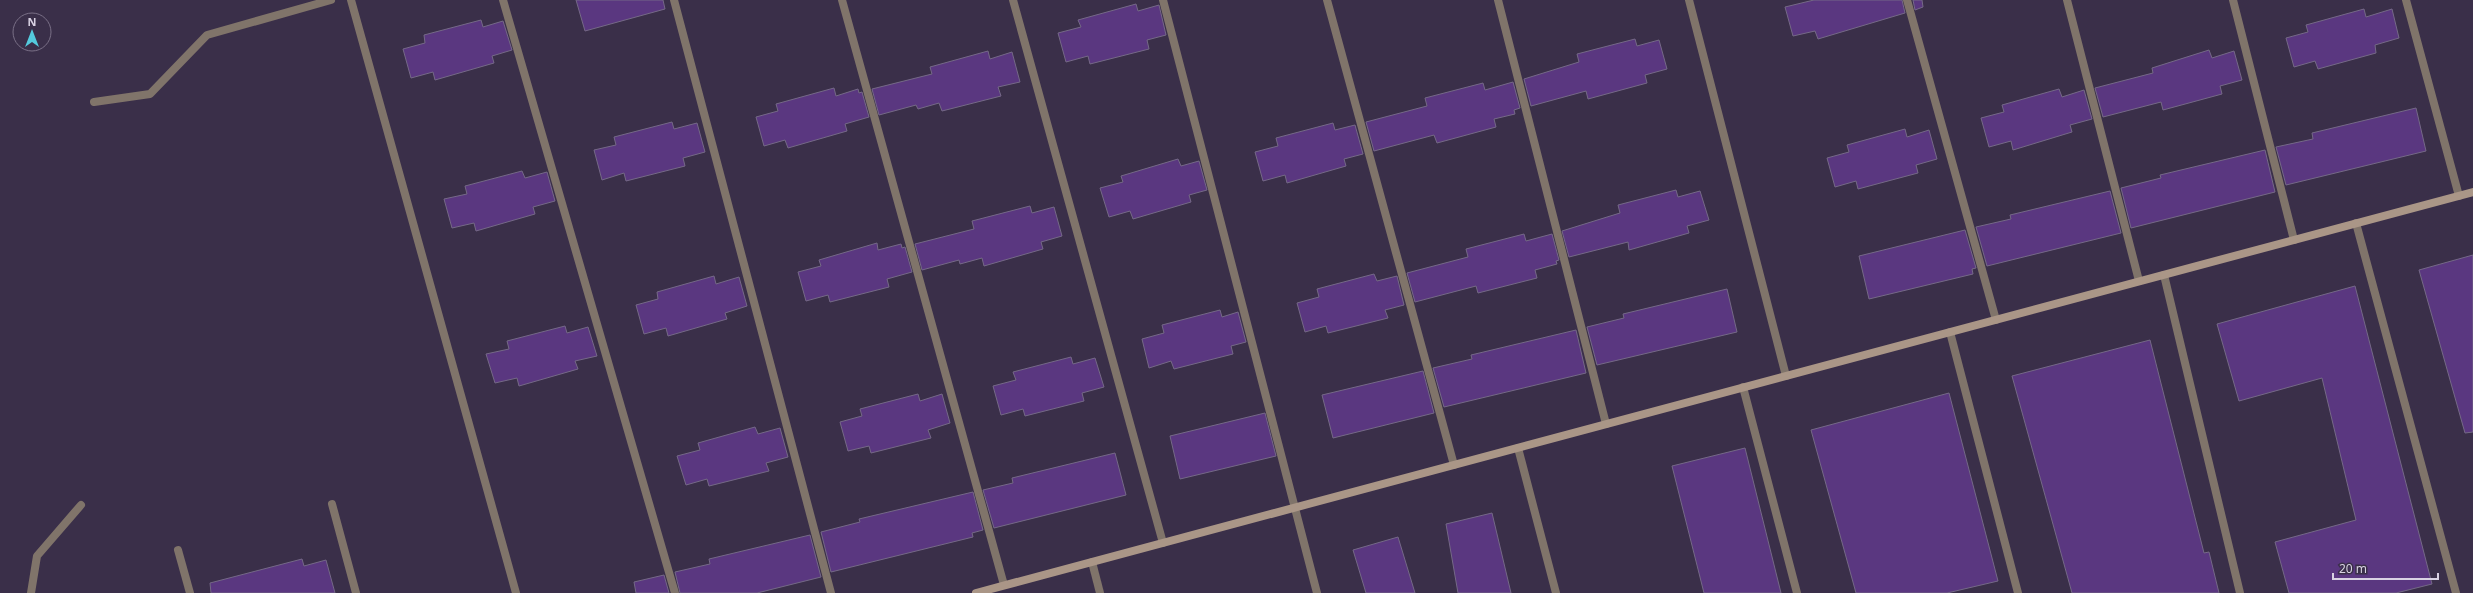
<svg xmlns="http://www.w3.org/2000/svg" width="2473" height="593" viewBox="0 0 2473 593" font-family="'Noto Sans',sans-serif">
	<rect width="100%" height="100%" fill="#3a2f49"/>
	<g fill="#5a3780" stroke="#756987">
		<path d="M 576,0 L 663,0 L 665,9 L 585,31 Z"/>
		<path d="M 1814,0 L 1902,0 L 1905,13 L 1818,39 L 1815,31 L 1793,36 L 1785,7 Z"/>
		<path d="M 1913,0 L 1922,0 L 1923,7 L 1915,10 Z"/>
		<path d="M 1136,4 L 1138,11 L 1159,5 L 1166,35 L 1147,40 L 1149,49 L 1090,64 L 1088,56 L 1066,62 L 1058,33 L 1081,27 L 1078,20 Z"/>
		<path d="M 2364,9 L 2366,17 L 2392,9 L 2399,38 L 2375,45 L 2376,53 L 2318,69 L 2315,61 L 2294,67 L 2286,38 L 2308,32 L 2306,25 Z"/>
		<path d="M 481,20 L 483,27 L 503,21 L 512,50 L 492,56 L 494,63 L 435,80 L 433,72 L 411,78 L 403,49 L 425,43 L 424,35 Z"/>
		<path d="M 1635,39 L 1637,46 L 1659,40 L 1667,69 L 1645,75 L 1647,83 L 1588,99 L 1586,91 L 1531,106 L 1524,79 L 1579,62 L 1577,54 Z"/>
		<path d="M 2209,50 L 2212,58 L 2234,51 L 2242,80 L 2220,86 L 2222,94 L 2163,110 L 2161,102 L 2103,117 L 2095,88 L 2153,73 L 2152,68 Z"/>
		<path d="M 988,51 L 990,59 L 1012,52 L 1020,82 L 998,87 L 1001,96 L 942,111 L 939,103 L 918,109 L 916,105 L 879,115 L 872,89 L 932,74 L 930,67 Z"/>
		<path d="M 1513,82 L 1520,108 L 1514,110 L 1515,114 L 1494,119 L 1496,127 L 1437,143 L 1434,135 L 1374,151 L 1366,122 L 1427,106 L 1425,98 L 1483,83 L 1485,90 Z"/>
		<path d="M 834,88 L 836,96 L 858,89 L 859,93 L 862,92 L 869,117 L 845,124 L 847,131 L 788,148 L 785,140 L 764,146 L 756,117 L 778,111 L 776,104 Z"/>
		<path d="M 2059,89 L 2062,97 L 2084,90 L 2092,119 L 2070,125 L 2072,132 L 2013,150 L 2011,141 L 1989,147 L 1981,118 L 2004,112 L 2002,105 Z"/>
		<path d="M 2416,108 L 2426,151 L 2286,185 L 2276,147 L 2313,139 L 2312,133 Z"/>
		<path d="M 672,122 L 674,129 L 697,123 L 705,152 L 683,158 L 685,166 L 626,181 L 624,173 L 602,180 L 594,150 L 616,145 L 614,137 Z"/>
		<path d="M 1333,123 L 1335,130 L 1355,125 L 1363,154 L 1344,159 L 1346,166 L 1287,183 L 1285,175 L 1263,181 L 1255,152 L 1278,146 L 1276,138 Z"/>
		<path d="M 1905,129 L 1907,137 L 1929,130 L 1937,159 L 1916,165 L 1918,173 L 1858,189 L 1856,181 L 1835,187 L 1827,158 L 1849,152 L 1847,145 Z"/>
		<path d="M 2265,150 L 2275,192 L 2131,228 L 2121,188 L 2161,178 L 2160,175 Z"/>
		<path d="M 1178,159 L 1181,166 L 1199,161 L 1207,190 L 1189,195 L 1191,202 L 1133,219 L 1130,211 L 1109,217 L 1100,188 L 1123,182 L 1121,176 Z"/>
		<path d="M 522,171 L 525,178 L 547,172 L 555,201 L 533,207 L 535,214 L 476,231 L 474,223 L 452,228 L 444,199 L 467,194 L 465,186 Z"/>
		<path d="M 1676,190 L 1678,197 L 1700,191 L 1709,220 L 1687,226 L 1689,233 L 1629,250 L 1628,242 L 1569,257 L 1562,231 L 1620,213 L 1618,205 Z"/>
		<path d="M 2110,191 L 2121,233 L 1987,266 L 1976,227 L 2011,219 L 2010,215 Z"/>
		<path d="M 1030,206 L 1032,213 L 1054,207 L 1062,236 L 1041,242 L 1043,249 L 984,266 L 982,258 L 960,264 L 959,260 L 922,270 L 915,244 L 974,229 L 972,221 Z"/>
		<path d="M 1965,230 L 1976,268 L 1972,269 L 1973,274 L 1869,299 L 1859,256 Z"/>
		<path d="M 1524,234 L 1526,241 L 1552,234 L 1559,260 L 1556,261 L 1557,264 L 1535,270 L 1537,278 L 1478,293 L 1476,286 L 1415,302 L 1407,273 L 1468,257 L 1466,249 Z"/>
		<path d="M 877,243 L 878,250 L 901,244 L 902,248 L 905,247 L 912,272 L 887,279 L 889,287 L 830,302 L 828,295 L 806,301 L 798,272 L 821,266 L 819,260 Z"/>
		<path d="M 2473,255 L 2473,432 L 2465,433 L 2419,270 Z"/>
		<path d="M 1374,274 L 1377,281 L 1397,276 L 1404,305 L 1385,310 L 1388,318 L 1328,333 L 1326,326 L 1305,332 L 1297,303 L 1319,297 L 1317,289 Z"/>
		<path d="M 714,276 L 716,284 L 739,277 L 747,306 L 725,313 L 727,319 L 668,336 L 666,328 L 644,334 L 636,305 L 658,299 L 657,292 Z"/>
		<path d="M 2355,286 L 2432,584 L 2396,593 L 2289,593 L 2275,542 L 2356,520 L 2322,378 L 2239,401 L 2217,324 Z"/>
		<path d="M 1727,289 L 1737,332 L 1597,365 L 1587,327 L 1624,318 L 1623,314 Z"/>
		<path d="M 1220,310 L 1222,317 L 1238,312 L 1246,342 L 1231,346 L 1233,354 L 1174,369 L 1171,361 L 1149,368 L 1142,339 L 1164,333 L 1162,325 Z"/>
		<path d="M 565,326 L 567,333 L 588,327 L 597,356 L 575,361 L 578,369 L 519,386 L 517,378 L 495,383 L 486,354 L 509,349 L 507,341 Z"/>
		<path d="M 1576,330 L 1586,373 L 1444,407 L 1433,368 L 1472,359 L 1471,355 Z"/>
		<path d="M 2150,340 L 2204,553 L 2209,552 L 2219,593 L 2072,593 L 2012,376 Z"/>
		<path d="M 1071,357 L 1073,364 L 1095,358 L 1104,387 L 1082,393 L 1084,401 L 1025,416 L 1023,409 L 1001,415 L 993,386 L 1016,380 L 1013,372 Z"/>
		<path d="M 1423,371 L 1434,413 L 1333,438 L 1322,395 Z"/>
		<path d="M 1949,393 L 1998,581 L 1947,593 L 1856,593 L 1811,430 Z"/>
		<path d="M 918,394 L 920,401 L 942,394 L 950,423 L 928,430 L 931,438 L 871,453 L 869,446 L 848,451 L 840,422 L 862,416 L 860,409 Z"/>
		<path d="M 1265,413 L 1276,456 L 1180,479 L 1170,436 Z"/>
		<path d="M 755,427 L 758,434 L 780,428 L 788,457 L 766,463 L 769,471 L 709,486 L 707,479 L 686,485 L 677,456 L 700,450 L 698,443 Z"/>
		<path d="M 1745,448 L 1781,593 L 1704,593 L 1672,466 Z"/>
		<path d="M 1115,453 L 1126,495 L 994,528 L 983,490 L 1013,483 L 1012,478 Z"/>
		<path d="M 973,492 L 983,530 L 972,533 L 973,537 L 831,572 L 821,532 L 860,522 L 859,519 Z"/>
		<path d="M 1492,513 L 1511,593 L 1458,593 L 1446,524 Z"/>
		<path d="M 810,535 L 821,577 L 757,593 L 680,593 L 675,572 L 710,564 L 709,559 Z"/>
		<path d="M 1398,537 L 1415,593 L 1366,593 L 1353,550 Z"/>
		<path d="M 302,559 L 304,566 L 326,560 L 335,593 L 211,593 L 210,583 Z"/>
		<path d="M 664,575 L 669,593 L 636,593 L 634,582 Z"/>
	</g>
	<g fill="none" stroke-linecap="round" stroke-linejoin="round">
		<g stroke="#80746a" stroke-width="8">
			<path d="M 351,0 L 516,593"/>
			<path d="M 503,0 L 675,593"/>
			<path d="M 674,0 L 831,593"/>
			<path d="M 842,0 L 1004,585"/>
			<path d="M 1013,0 L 1163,543"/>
			<path d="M 1163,0 L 1317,593"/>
			<path d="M 1327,0 L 1454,465"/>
			<path d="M 1498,0 L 1606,424"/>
			<path d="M 1689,0 L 1786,376"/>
			<path d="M 1907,0 L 1996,320"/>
			<path d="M 2067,0 L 2139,281"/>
			<path d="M 2233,0 L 2294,240"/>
			<path d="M 2406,0 L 2459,196"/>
			<path d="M 94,102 L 150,94 L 207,35 L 331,0"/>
			<path d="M 2356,223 L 2456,593"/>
			<path d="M 2164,275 L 2240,593"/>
			<path d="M 1950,332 L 2018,593"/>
			<path d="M 1743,387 L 1797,593"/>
			<path d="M 1518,448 L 1556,593"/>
			<path d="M 332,504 L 356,593"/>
			<path d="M 178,550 L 190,593"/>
			<path d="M 1092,562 L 1100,593"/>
			<path d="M 31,593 L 37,556 L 81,505"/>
		</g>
		<path stroke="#aa9687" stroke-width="8" d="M 976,593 L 2473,192"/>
	</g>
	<g transform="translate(32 32)"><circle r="19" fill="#3a2f49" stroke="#7a7087"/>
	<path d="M0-3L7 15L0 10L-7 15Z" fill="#54cadd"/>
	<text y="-6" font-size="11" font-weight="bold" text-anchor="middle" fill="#d9d2e3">N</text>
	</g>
	<path d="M2333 573v6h105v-6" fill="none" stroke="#d9d2e3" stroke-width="2"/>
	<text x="2339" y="573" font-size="12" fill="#d9d2e3" stroke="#3a2f49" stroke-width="3" paint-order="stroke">20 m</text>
</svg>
